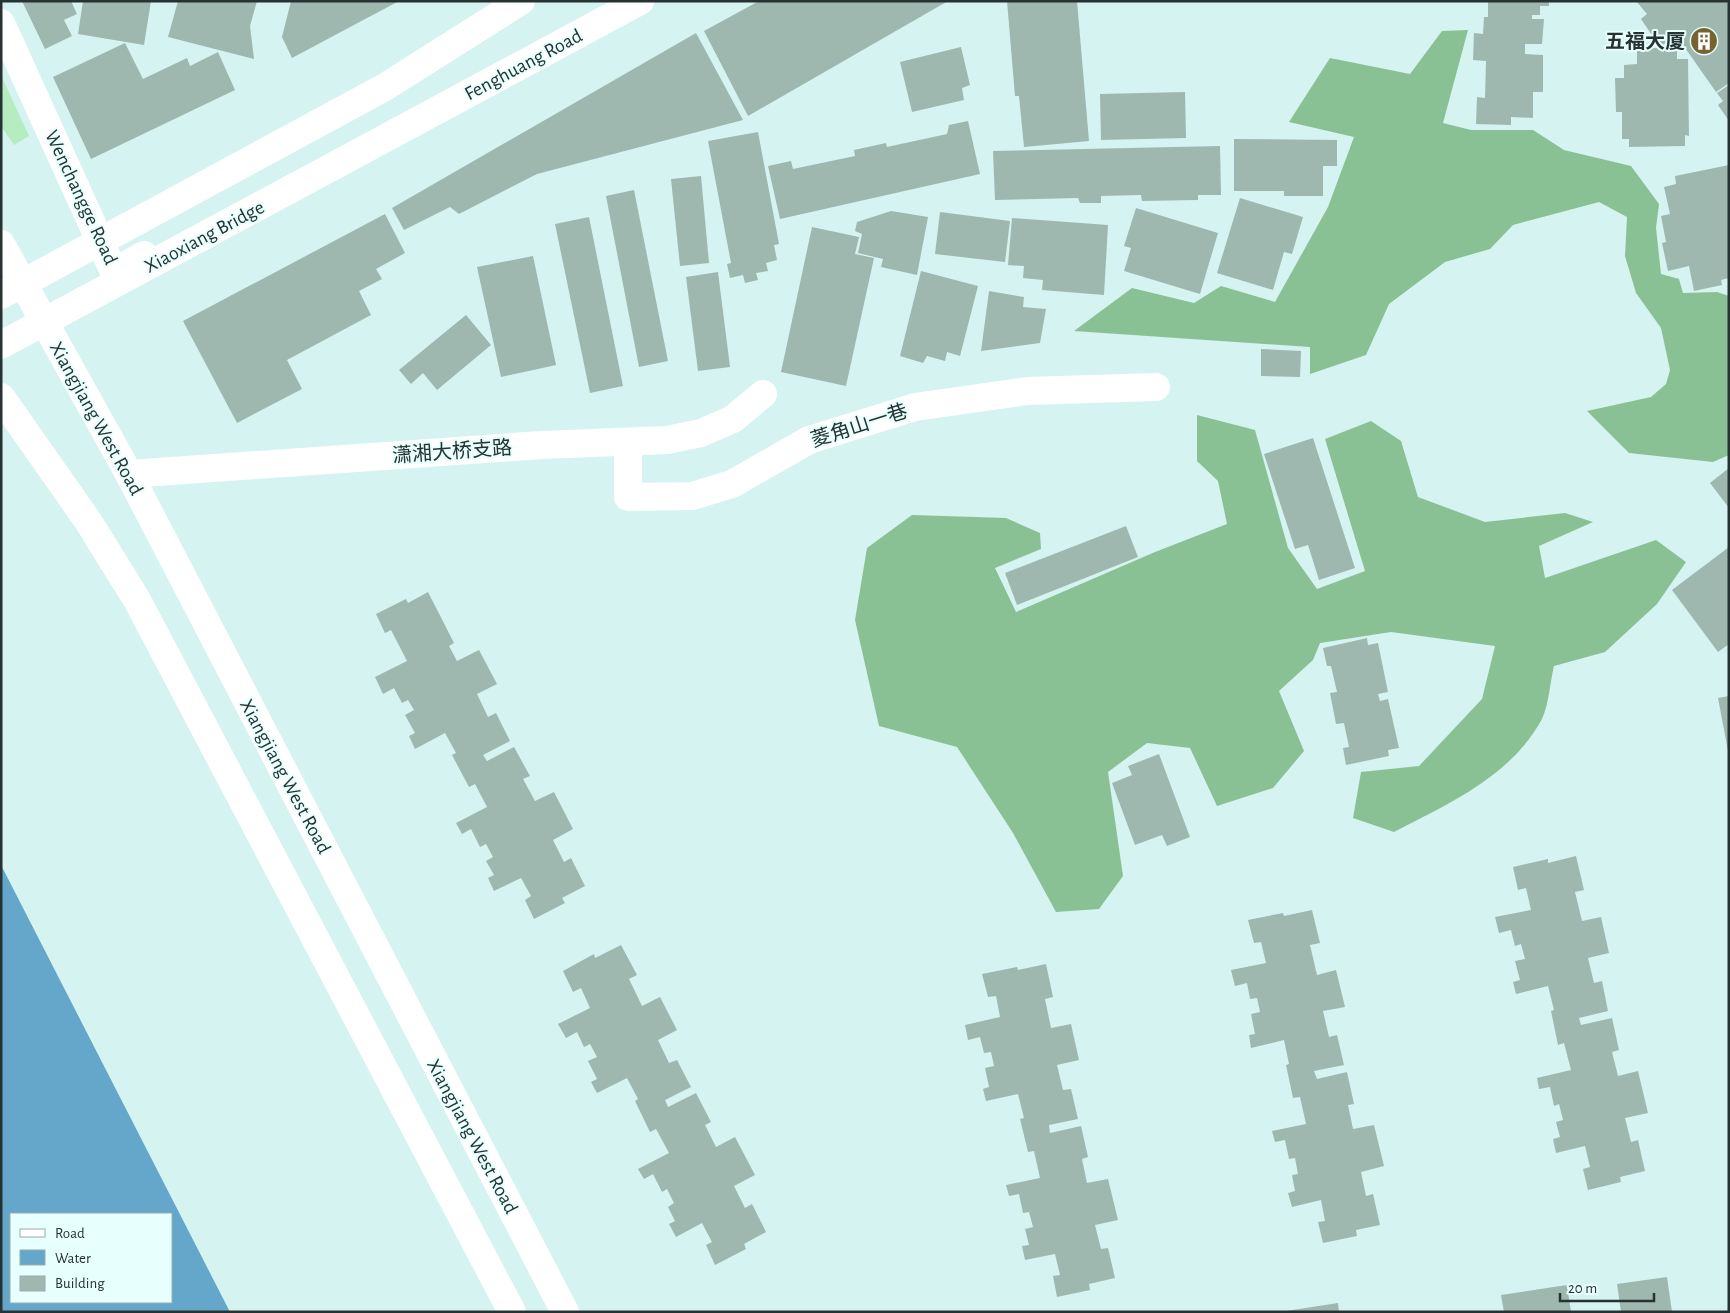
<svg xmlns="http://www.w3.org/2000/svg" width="1730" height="1313" viewBox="0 0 1730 1313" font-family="'Alegreya Sans','Noto Sans SC',sans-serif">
	<rect width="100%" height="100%" fill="#d5f3f1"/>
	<path fill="#b5edc0" d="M 1,75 L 29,136 L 14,145 L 1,126 Z"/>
	<g fill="#89c195">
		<path d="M 1468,30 L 1443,123 L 1471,130 L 1533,130 L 1564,150 L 1631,166 L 1659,204 L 1656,228 L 1661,274 L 1679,279 L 1683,293 L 1717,292 L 1729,296 L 1729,455 L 1713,462 L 1629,453 L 1587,411 L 1651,397 L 1666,384 L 1670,370 L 1661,328 L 1636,293 L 1625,256 L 1627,217 L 1599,202 L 1513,225 L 1490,249 L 1445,262 L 1389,304 L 1366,355 L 1310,374 L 1310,347 L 1074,331 L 1132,288 L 1194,303 L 1221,286 L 1275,302 L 1328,207 L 1354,137 L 1289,122 L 1330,58 L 1410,74 L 1442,31 Z"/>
		<path d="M 1197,415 L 1255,430 L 1288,548 L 1317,589 L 1365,571 L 1325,439 L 1371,421 L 1401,441 L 1418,497 L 1485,522 L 1565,513 L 1593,522 L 1539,546 L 1545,578 L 1656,540 L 1686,562 L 1657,604 L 1605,652 L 1554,666 C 1550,682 1549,704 1542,719 C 1511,776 1450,803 1394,832 L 1353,818 L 1361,772 L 1419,766 L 1482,699 L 1495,646 L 1391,632 L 1320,643 L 1313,660 L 1279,691 L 1304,751 L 1273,788 L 1217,806 L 1190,748 L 1147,743 L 1108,772 L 1123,876 L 1099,909 L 1056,912 L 1013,833 L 957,747 L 879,726 L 855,620 L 867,548 L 912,515 L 1006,518 L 1040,533 L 1041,549 L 995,568 L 1016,612 L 1155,552 L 1227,524 L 1218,481 L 1197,461 Z"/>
	</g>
	<path fill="#64a7ca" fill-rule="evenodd" d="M 1,865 L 230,1312 L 1,1312 ZM 11,1214 L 171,1214 L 171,1302 L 11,1302 Z"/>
	<g fill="#9fb8af">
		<path d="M 22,1 L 71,1 L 77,14 L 64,20 L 72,36 L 45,49 Z"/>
		<path d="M 83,1 L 151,1 L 144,45 L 78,34 Z"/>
		<path d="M 178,1 L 257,1 L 250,26 L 254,59 L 168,37 Z"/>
		<path d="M 291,1 L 399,1 L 292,58 L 282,37 Z"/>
		<path d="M 759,1 L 948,1 L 748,116 L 704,31 Z"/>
		<path d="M 1007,1 L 1077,1 L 1089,141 L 1024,147 L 1019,96 L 1015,96 Z"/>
		<path d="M 1488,1 L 1549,1 L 1549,6 L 1540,6 L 1540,15 L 1532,15 L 1532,19 L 1544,19 L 1542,44 L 1525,44 L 1525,54 L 1543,55 L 1543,92 L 1533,92 L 1533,118 L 1511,117 L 1511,125 L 1476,124 L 1477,97 L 1485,98 L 1486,61 L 1473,60 L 1474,33 L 1483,34 L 1484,17 L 1488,17 Z"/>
		<path d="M 1636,1 L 1729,1 L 1729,83 L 1716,92 L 1676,35 L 1660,47 L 1641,19 L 1647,14 Z"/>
		<path d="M 696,33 L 743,120 L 537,174 L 459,214 L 450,207 L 404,230 L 392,208 Z"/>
		<path d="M 125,43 L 143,79 L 187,58 L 190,66 L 218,52 L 235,90 L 91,159 L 53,77 Z"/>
		<path d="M 961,47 L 970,85 L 962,88 L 964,100 L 912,112 L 900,62 Z"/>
		<path d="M 1637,48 L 1677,48 L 1677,59 L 1688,59 L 1689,136 L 1685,135 L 1685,146 L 1629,147 L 1629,139 L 1622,139 L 1622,112 L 1616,112 L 1615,78 L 1624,78 L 1624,65 L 1637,64 Z"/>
		<path d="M 1729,85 L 1729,121 L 1718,105 L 1723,101 L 1717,93 Z"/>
		<path d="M 1185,92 L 1186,138 L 1101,140 L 1100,94 Z"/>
		<path d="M 968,121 L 980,174 L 780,219 L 768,166 L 791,161 L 793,169 L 855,156 L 854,150 L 886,143 L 887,147 L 947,134 L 949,125 Z"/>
		<path d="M 758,132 L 779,244 L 774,245 L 777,260 L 766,263 L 768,271 L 756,273 L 758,280 L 745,283 L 743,275 L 730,278 L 727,264 L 731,263 L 708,141 Z"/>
		<path d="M 1234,139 L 1337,140 L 1337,166 L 1323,166 L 1323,196 L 1284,196 L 1284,191 L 1234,191 Z"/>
		<path d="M 1220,146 L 1221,195 L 1198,195 L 1198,200 L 1142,201 L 1141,195 L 1101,196 L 1101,203 L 1080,203 L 1078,198 L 995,200 L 993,151 Z"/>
		<path d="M 1729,165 L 1729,278 L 1721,280 L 1722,285 L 1694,291 L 1689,266 L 1668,271 L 1662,243 L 1666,242 L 1661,216 L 1670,214 L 1664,187 L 1676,184 L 1675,176 Z"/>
		<path d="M 701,176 L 709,263 L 680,266 L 671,179 Z"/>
		<path d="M 634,190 L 668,361 L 639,367 L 606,196 Z"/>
		<path d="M 1240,198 L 1303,217 L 1292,254 L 1284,252 L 1273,290 L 1217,273 Z"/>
		<path d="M 1136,208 L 1218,233 L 1200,294 L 1124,271 L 1131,248 L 1124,246 Z"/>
		<path d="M 891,211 L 928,217 L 917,275 L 881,267 L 883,259 L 858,253 L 862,234 L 855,231 L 857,222 Z"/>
		<path d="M 940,212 L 1010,221 L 1005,262 L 935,254 Z"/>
		<path d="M 385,214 L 405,253 L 376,269 L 382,279 L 359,291 L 371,315 L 287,360 L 302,389 L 237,423 L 183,321 Z"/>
		<path d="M 589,217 L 623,386 L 590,393 L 555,224 Z"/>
		<path d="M 1012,218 L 1108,225 L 1104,295 L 1042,290 L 1043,280 L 1023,278 L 1024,266 L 1008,265 Z"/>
		<path d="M 812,227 L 859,237 L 855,254 L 874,258 L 846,386 L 781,372 Z"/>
		<path d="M 533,256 L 556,365 L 501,377 L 477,267 Z"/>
		<path d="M 921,271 L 978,286 L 960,356 L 947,352 L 945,361 L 927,356 L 923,363 L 900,356 Z"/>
		<path d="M 718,272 L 730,367 L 698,371 L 686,277 Z"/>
		<path d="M 989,291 L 1024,297 L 1023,307 L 1046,309 L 1040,343 L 981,351 Z"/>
		<path d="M 466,315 L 491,345 L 437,390 L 423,373 L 411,384 L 399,370 Z"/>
		<path d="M 1261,349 L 1301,351 L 1300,377 L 1261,376 Z"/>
		<path d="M 1313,438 L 1355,568 L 1319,580 L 1308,545 L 1295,549 L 1264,454 Z"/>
		<path d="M 1729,468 L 1729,508 L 1710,483 Z"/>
		<path d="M 1126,526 L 1138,557 L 1017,605 L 1005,573 Z"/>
		<path d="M 1729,547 L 1729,644 L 1718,652 L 1672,590 Z"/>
		<path d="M 428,592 L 454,643 L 449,646 L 457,661 L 479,650 L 497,684 L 477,694 L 488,717 L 496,713 L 510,741 L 483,755 L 487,761 L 514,747 L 530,776 L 523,779 L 535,801 L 554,792 L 573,829 L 553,840 L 564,862 L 571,858 L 585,886 L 562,898 L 565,903 L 534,919 L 525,900 L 531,896 L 521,878 L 494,891 L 488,878 L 494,875 L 486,861 L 493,857 L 486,844 L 480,847 L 471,829 L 462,834 L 456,823 L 487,807 L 475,784 L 469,787 L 452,755 L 456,753 L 445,733 L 415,749 L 409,736 L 415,733 L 405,715 L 414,710 L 408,700 L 402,703 L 394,688 L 383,694 L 375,677 L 407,661 L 391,630 L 385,633 L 376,614 L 406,599 L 408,603 Z"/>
		<path d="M 1367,638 L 1368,645 L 1378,643 L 1388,692 L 1378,694 L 1380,701 L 1388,699 L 1399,748 L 1388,750 L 1389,756 L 1346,765 L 1343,748 L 1349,747 L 1344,723 L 1336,724 L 1330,693 L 1337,692 L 1331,666 L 1327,666 L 1323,648 Z"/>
		<path d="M 1729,696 L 1729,751 L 1728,751 L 1718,698 Z"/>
		<path d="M 1159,754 L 1190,837 L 1167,846 L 1162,835 L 1135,845 L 1112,783 L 1132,775 L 1128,766 Z"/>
		<path d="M 1576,856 L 1584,890 L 1575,892 L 1582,921 L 1601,917 L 1609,953 L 1588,958 L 1594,983 L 1602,981 L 1608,1011 L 1579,1018 L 1581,1025 L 1612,1018 L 1619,1050 L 1612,1052 L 1618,1076 L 1638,1071 L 1648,1113 L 1625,1118 L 1631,1142 L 1638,1140 L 1645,1171 L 1620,1177 L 1621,1182 L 1588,1190 L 1583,1169 L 1590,1167 L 1585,1146 L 1556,1153 L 1553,1139 L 1560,1137 L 1556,1122 L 1563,1120 L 1559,1104 L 1554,1106 L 1550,1087 L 1539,1089 L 1537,1078 L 1571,1070 L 1564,1043 L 1558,1045 L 1551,1011 L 1554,1010 L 1548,986 L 1516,994 L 1513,982 L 1520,980 L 1515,961 L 1525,959 L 1521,944 L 1515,946 L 1511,930 L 1499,933 L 1495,917 L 1531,910 L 1526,888 L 1518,890 L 1513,867 L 1548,859 L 1548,863 Z"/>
		<path d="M 1312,910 L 1320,943 L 1310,945 L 1317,975 L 1336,970 L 1345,1007 L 1323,1011 L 1329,1037 L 1337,1035 L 1344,1065 L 1314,1071 L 1317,1079 L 1347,1072 L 1354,1104 L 1348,1105 L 1353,1129 L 1374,1125 L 1384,1166 L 1361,1172 L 1366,1196 L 1373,1194 L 1380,1225 L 1356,1230 L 1357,1236 L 1323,1243 L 1318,1222 L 1325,1221 L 1321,1200 L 1292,1207 L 1288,1193 L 1295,1191 L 1292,1175 L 1298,1174 L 1295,1158 L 1289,1159 L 1285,1140 L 1275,1142 L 1272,1131 L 1306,1124 L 1300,1097 L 1293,1098 L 1286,1065 L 1289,1064 L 1284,1040 L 1251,1048 L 1249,1035 L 1255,1034 L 1251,1014 L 1260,1012 L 1257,998 L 1250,999 L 1247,983 L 1235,986 L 1231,970 L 1266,963 L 1261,942 L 1254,943 L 1248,920 L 1283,913 L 1284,916 Z"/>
		<path d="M 621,945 L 637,975 L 629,979 L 642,1006 L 660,997 L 677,1030 L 658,1040 L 669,1063 L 677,1060 L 691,1087 L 665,1100 L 668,1107 L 696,1093 L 711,1122 L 705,1125 L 716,1147 L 735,1137 L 755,1175 L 734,1186 L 745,1208 L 752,1204 L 766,1232 L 744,1244 L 746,1249 L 715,1265 L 706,1245 L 712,1242 L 702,1223 L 676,1237 L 669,1224 L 675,1221 L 668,1207 L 674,1203 L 667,1189 L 662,1192 L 653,1174 L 644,1179 L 638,1169 L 669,1153 L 656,1129 L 650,1132 L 635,1101 L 638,1099 L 627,1078 L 597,1093 L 591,1082 L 597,1079 L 588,1061 L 597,1057 L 590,1044 L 584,1047 L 577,1032 L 566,1038 L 558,1024 L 590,1008 L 581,988 L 573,992 L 563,971 L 594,954 L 595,958 Z"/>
		<path d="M 1046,964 L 1053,997 L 1045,999 L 1051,1028 L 1071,1024 L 1079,1060 L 1057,1065 L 1063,1090 L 1071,1089 L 1078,1119 L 1049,1125 L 1050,1133 L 1081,1126 L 1088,1157 L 1082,1159 L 1087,1183 L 1108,1179 L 1118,1220 L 1095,1225 L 1101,1249 L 1108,1248 L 1115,1278 L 1089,1284 L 1090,1290 L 1057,1297 L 1053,1276 L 1060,1275 L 1055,1254 L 1025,1260 L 1022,1246 L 1029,1245 L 1025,1229 L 1033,1227 L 1029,1212 L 1023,1213 L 1019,1194 L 1009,1196 L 1006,1185 L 1040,1178 L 1034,1151 L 1028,1152 L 1020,1119 L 1024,1118 L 1018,1094 L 986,1101 L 983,1089 L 989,1087 L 985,1068 L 994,1066 L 991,1052 L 984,1053 L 980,1037 L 968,1040 L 965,1025 L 1000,1017 L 996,996 L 988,997 L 982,974 L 1017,967 L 1018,970 Z"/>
		<path d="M 1667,1277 L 1672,1312 L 1621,1312 L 1617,1284 Z"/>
		<path d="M 1567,1285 L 1571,1312 L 1504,1312 L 1501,1295 Z"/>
		<path d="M 1338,1303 L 1339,1312 L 1286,1312 L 1286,1311 Z"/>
	</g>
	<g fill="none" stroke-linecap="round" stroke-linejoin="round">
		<g stroke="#fff" stroke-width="28">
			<path d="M 1,23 L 114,272 L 144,255"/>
			<path d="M 628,443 L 628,497 L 692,496 L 732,484 L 809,440 L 915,407 L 1027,391 L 1156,387"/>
			<path d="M 129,474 L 542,445 L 667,440 L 701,433 L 733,419 L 763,394"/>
		</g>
		<g stroke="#fff" stroke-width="28">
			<path d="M 1,244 L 129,474 L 565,1312"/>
			<path d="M 1,295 L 385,87 L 521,1"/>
			<path d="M 1,345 L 640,1"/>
			<path d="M 1,397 L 88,521 L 137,600 L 512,1312"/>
		</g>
	</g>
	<defs>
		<g id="building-disc" transform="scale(1.4375)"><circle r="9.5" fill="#766332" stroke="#e7fffd"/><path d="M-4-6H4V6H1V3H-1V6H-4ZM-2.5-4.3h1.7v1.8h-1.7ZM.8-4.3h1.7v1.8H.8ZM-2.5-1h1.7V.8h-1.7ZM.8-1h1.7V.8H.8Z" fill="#fff"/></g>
	</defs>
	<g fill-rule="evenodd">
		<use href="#building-disc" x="1704" y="41"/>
	</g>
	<g text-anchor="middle" stroke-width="4" stroke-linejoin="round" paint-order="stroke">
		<g font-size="20" font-weight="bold" fill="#273332" stroke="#e7fffd" text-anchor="end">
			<text x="1685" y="48">五福大厦</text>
		</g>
		<g font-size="20" fill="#273332" stroke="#e7fffd">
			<text transform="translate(523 64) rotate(-28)" y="7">Fenghuang Road</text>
			<text transform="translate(82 197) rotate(65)" y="7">Wenchangge Road</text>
			<text transform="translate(204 236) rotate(-28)" y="7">Xiaoxiang Bridge</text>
			<text transform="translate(97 418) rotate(61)" y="7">Xiangjiang West Road</text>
			<text transform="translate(859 425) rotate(-18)" y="7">菱角山一巷</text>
			<text transform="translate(452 451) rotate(-4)" y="7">潇湘大桥支路</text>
			<text transform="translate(286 776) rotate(62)" y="7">Xiangjiang West Road</text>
			<text transform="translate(473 1136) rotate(62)" y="7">Xiangjiang West Road</text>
		</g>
	</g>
	<rect width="1730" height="1313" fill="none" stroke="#273332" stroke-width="5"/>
	<rect x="10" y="1213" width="162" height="90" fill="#e7fffd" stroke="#9aadac"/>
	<rect x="20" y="1229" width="25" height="8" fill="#ffffff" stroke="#9aadac"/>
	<text x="55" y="1238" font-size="15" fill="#273332">Road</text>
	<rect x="20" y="1250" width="25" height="15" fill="#64a7ca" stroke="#9aadac"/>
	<text x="55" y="1263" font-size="15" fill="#273332">Water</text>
	<rect x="20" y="1276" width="25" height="15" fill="#9fb8af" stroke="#9aadac"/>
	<text x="55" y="1288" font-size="15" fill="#273332">Building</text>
	<path d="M1560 1293v8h94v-8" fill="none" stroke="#273332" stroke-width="2.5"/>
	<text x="1568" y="1293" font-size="15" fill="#273332" stroke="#e7fffd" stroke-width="4" paint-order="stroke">20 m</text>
</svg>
